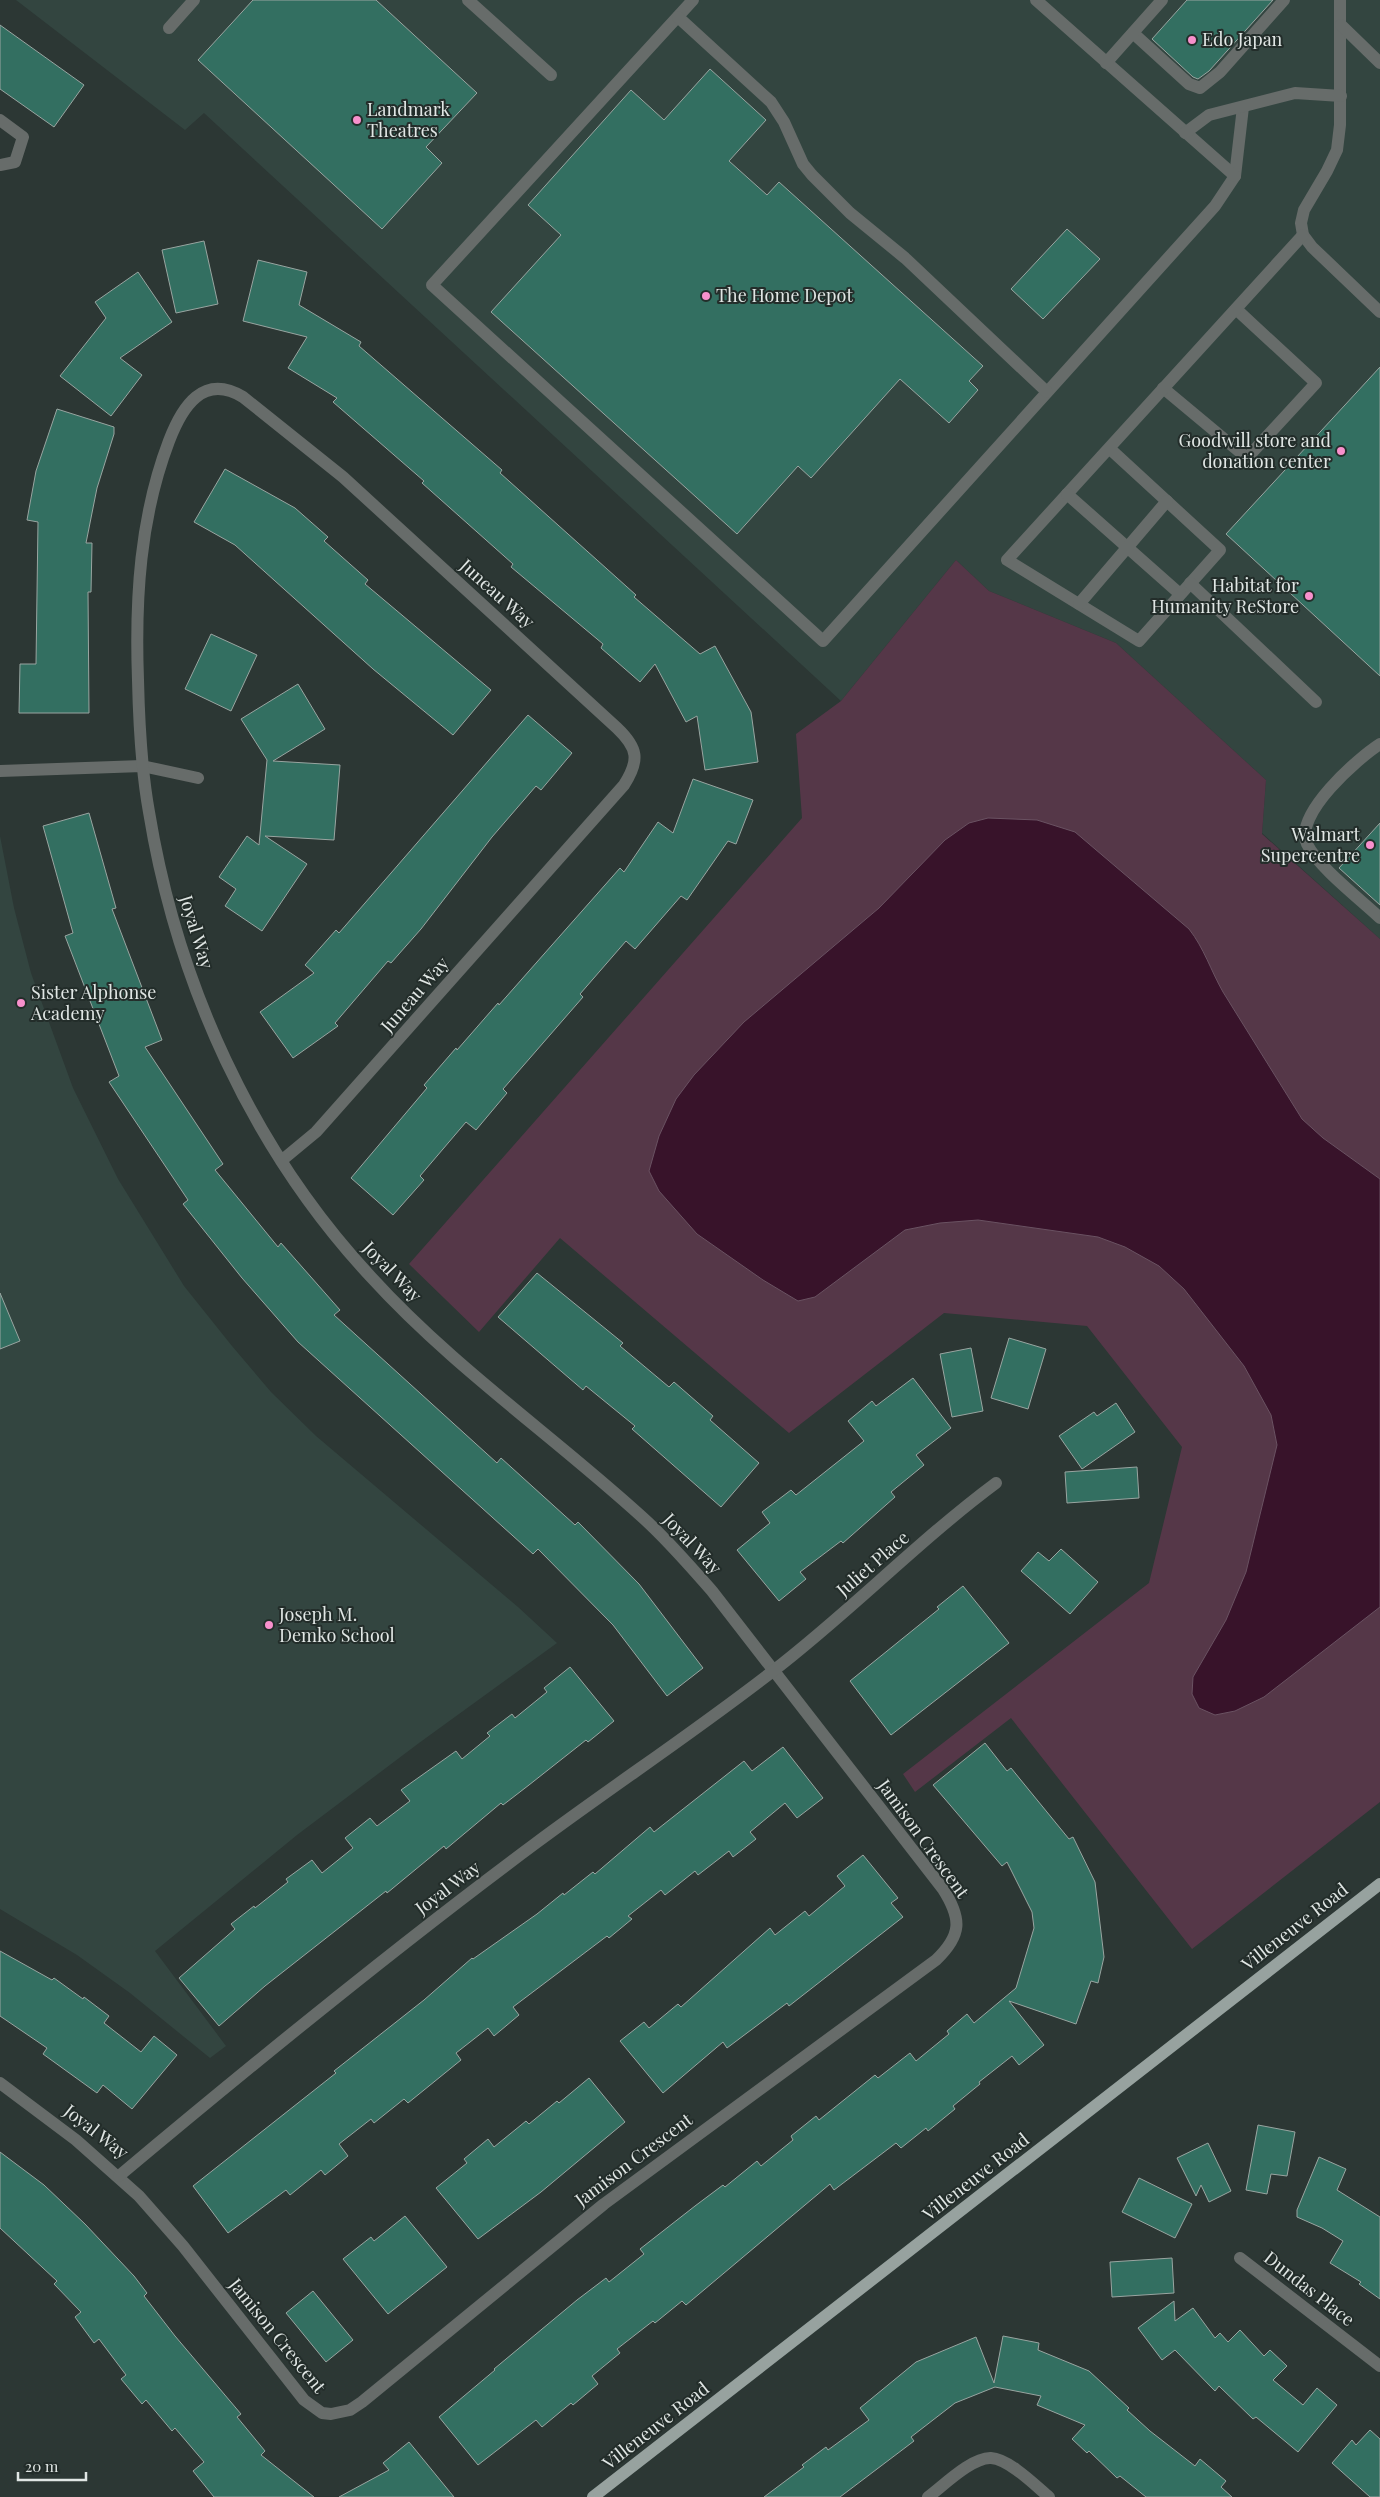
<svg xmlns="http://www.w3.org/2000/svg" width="1380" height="2497" viewBox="0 0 1380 2497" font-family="'Playfair Display',serif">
	<rect width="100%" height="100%" fill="#2c3734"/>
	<g fill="#334540">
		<path d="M 16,0 L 1380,0 L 1380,939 L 1262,833 L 1266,780 L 1116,643 L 989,591 L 956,560 L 841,701 L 204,113 L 185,130 Z"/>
		<path d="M 0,836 L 14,908 L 31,973 L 73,1088 L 118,1179 L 184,1286 L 232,1346 L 271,1392 L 316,1436 L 518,1607 L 557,1643 L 419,1743 L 297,1835 L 155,1951 L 226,2046 L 210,2058 L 130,1993 L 77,1955 L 0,1909 Z"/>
	</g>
	<path fill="#553748" d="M 956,560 L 989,591 L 1116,643 L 1266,780 L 1262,834 L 1380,939 L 1380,1802 L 1192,1949 L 1011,1718 L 915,1792 L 903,1774 L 1149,1583 L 1182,1447 L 1087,1326 L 944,1313 L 789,1433 L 560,1238 L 479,1332 L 409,1264 L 802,818 L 796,734 L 841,701 Z"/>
	<path fill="#38132a" stroke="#6a5262" d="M 988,818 L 1037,820 L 1075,832 L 1189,929 C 1204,948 1211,971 1223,992 L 1302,1119 L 1323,1138 L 1380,1179 L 1380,1607 L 1264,1697 L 1235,1711 L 1215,1715 L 1199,1708 L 1192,1694 L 1193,1677 L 1226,1620 L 1246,1572 L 1277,1445 L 1271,1415 L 1244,1366 L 1184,1289 L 1159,1266 L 1125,1247 L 1098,1237 L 978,1220 L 940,1223 L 905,1230 L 815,1297 L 798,1301 L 763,1280 L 697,1234 L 659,1191 L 649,1171 L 659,1136 L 676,1099 L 694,1075 L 744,1022 L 879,908 L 945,840 L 969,823 Z"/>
	<g fill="#336f61" stroke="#99a5a1">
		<path d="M 253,0 L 376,0 L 477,93 L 426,147 L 442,163 L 382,229 L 198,60 Z"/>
		<path d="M 1187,0 L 1273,0 L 1209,71 L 1198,79 L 1193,77 L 1152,39 Z"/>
		<path d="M 0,25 L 84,85 L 54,127 L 0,89 Z"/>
		<path d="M 710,69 L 766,120 L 729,161 L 767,195 L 779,182 L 983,366 L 969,381 L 978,390 L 949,423 L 900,379 L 811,478 L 798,466 L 737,534 L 491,312 L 561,235 L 528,205 L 631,90 L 664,120 Z"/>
		<path d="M 1067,229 L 1100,259 L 1043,319 L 1011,289 Z"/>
		<path d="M 204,241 L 218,304 L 176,313 L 162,250 Z"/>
		<path d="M 258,260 L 307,272 L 299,305 L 361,342 L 359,346 L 502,470 L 500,473 L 636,595 L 634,597 L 700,654 L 715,646 L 751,712 L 758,762 L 705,770 L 697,716 L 686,722 L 655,664 L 640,682 L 601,648 L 603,644 L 511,567 L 513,564 L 422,483 L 424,481 L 333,402 L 337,398 L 288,368 L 307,337 L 243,321 Z"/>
		<path d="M 138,272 L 172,322 L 120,358 L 142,375 L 111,416 L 60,376 L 106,318 L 95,302 Z"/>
		<path d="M 1380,367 L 1380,676 L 1226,534 Z"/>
		<path d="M 57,409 L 114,427 L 114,434 L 97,488 L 86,543 L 92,543 L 91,592 L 88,592 L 89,713 L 19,713 L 20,664 L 36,664 L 38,522 L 27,520 L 36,471 Z"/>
		<path d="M 225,469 L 295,508 L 328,537 L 324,541 L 368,580 L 365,584 L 491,690 L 453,735 L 373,669 L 235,545 L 194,522 Z"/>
		<path d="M 211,634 L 257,655 L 231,711 L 185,689 Z"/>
		<path d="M 298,684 L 325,729 L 273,761 L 340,765 L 334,840 L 265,836 L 307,864 L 262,931 L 225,906 L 236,889 L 219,877 L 247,836 L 259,845 L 267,760 L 241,719 Z"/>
		<path d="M 528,715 L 572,753 L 541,790 L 536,786 L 492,837 L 421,929 L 391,963 L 388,961 L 335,1023 L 338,1026 L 293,1058 L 260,1012 L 314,973 L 305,965 L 336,930 L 339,933 Z"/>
		<path d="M 693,779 L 753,800 L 736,844 L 728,841 L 687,900 L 681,896 L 635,949 L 626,941 L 580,994 L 583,997 L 503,1089 L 507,1093 L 476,1130 L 466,1122 L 420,1176 L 424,1180 L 393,1215 L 351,1178 L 427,1088 L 424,1085 L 456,1048 L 457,1050 L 498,1003 L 499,1005 L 620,868 L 624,872 L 658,822 L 673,833 Z"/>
		<path d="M 89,813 L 116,908 L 112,909 L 162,1040 L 145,1047 L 223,1164 L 215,1170 L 278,1247 L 281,1243 L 340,1310 L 334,1315 L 497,1463 L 501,1458 L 575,1525 L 578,1522 L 639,1584 L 703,1668 L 667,1696 L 613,1625 L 538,1549 L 533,1554 L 298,1342 L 242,1278 L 183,1204 L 188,1200 L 109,1082 L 119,1076 L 65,936 L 73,933 L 43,826 Z"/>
		<path d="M 1380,823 L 1380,905 L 1339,868 Z"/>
		<path d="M 537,1273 L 623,1343 L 620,1346 L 669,1387 L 674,1382 L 713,1416 L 710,1420 L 759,1463 L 721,1507 L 632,1429 L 635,1426 L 586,1386 L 583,1390 L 498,1317 Z"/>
		<path d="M 0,1293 L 20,1341 L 0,1349 Z"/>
		<path d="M 1009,1338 L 1046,1349 L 1028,1409 L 991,1398 Z"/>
		<path d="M 971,1348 L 983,1411 L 952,1417 L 940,1354 Z"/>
		<path d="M 913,1378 L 951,1428 L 916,1455 L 924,1465 L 891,1492 L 895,1497 L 843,1543 L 841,1541 L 800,1572 L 806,1579 L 779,1601 L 737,1550 L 770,1523 L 762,1512 L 791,1490 L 796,1495 L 864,1441 L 848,1421 L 872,1401 L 876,1406 Z"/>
		<path d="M 1116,1403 L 1135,1432 L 1082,1469 L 1059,1436 L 1094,1412 L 1097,1416 Z"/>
		<path d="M 1137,1467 L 1139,1498 L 1067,1503 L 1065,1472 Z"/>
		<path d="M 1061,1549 L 1098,1582 L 1070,1614 L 1021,1571 L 1038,1552 L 1049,1561 Z"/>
		<path d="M 963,1586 L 1009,1643 L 891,1735 L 850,1681 L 939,1609 L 937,1607 Z"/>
		<path d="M 570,1667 L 614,1721 L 588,1742 L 586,1740 L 529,1785 L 503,1805 L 501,1803 L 446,1849 L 444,1846 L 387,1893 L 386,1891 L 265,1986 L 219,2026 L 179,1978 L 235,1929 L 231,1924 L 254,1906 L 255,1908 L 288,1882 L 286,1879 L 312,1860 L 322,1873 L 353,1848 L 345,1838 L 370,1818 L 377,1826 L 410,1801 L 401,1790 L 456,1751 L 462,1759 L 490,1736 L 487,1733 L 512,1714 L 515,1718 L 547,1692 L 544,1688 Z"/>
		<path d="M 985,1743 L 1007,1771 L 1011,1768 L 1069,1839 L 1073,1837 L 1095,1882 L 1104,1957 L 1098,1983 L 1091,1981 L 1076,2024 L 1009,2001 L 1044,2045 L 1019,2065 L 1012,2056 L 979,2082 L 980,2084 L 953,2106 L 955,2109 L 928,2131 L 926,2128 L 901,2148 L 896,2143 L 834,2190 L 830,2184 L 686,2305 L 682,2301 L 655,2323 L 653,2321 L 617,2349 L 620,2353 L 592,2376 L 598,2384 L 573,2405 L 571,2403 L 542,2427 L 536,2420 L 478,2465 L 439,2417 L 495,2370 L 494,2369 L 577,2300 L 606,2278 L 609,2282 L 644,2254 L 640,2249 L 695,2206 L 723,2185 L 725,2187 L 757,2161 L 761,2166 L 793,2140 L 791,2136 L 816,2116 L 819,2120 L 875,2075 L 878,2078 L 910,2053 L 916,2061 L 949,2034 L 947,2031 L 967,2014 L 974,2023 L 1016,1988 L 1034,1928 L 1032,1912 L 1007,1862 L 1002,1866 L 933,1785 Z"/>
		<path d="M 783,1747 L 823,1798 L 797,1818 L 785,1803 L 750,1832 L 756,1839 L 733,1857 L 729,1851 L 698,1875 L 695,1871 L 665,1895 L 661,1890 L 628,1916 L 632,1919 L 609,1938 L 607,1936 L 513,2007 L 519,2015 L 494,2036 L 488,2028 L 456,2053 L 461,2060 L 408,2103 L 404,2099 L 374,2123 L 371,2119 L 339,2144 L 348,2156 L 325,2175 L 321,2170 L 290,2195 L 286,2190 L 228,2233 L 193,2186 L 336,2073 L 334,2071 L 424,2000 L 472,1958 L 473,1959 L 537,1914 L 563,1893 L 564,1895 L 593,1872 L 595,1874 L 650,1827 L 654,1832 L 744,1761 L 752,1771 Z"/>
		<path d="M 863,1855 L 898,1898 L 891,1903 L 903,1917 L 789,2006 L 787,2003 L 727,2048 L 723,2042 L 663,2093 L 620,2041 L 644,2022 L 649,2028 L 678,2004 L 681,2007 L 770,1928 L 775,1935 L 805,1911 L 809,1916 L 845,1886 L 837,1876 Z"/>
		<path d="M 0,1951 L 52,1980 L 54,1978 L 83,1999 L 84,1997 L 109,2016 L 104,2023 L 141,2052 L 154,2036 L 177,2055 L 132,2109 L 103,2085 L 97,2093 L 43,2054 L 47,2048 L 0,2016 Z"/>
		<path d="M 589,2078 L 625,2122 L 541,2192 L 478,2239 L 436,2188 L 467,2163 L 464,2159 L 488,2139 L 494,2147 L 526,2121 L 529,2124 L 557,2101 L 559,2103 Z"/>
		<path d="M 1258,2125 L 1295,2132 L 1287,2176 L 1271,2174 L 1267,2194 L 1246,2190 Z"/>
		<path d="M 1208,2143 L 1231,2191 L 1209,2202 L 1201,2185 L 1196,2196 L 1177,2158 Z"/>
		<path d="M 0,2152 L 44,2185 L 85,2224 L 134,2276 L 147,2293 L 144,2296 L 175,2336 L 241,2414 L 237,2417 L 265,2451 L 261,2455 L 314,2497 L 214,2497 L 193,2471 L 204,2462 L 175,2428 L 172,2431 L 146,2400 L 142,2404 L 121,2379 L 126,2375 L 99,2339 L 94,2343 L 75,2317 L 81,2312 L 54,2284 L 57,2281 L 0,2228 Z"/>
		<path d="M 1319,2157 L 1346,2169 L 1337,2190 L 1380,2217 L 1380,2299 L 1359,2284 L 1361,2282 L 1330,2263 L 1343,2241 L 1322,2228 L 1297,2217 L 1297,2210 Z"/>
		<path d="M 1139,2178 L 1192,2204 L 1175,2238 L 1122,2212 Z"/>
		<path d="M 405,2216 L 447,2267 L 388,2314 L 343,2259 L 371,2237 L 374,2241 Z"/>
		<path d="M 1172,2258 L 1174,2293 L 1112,2297 L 1110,2262 Z"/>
		<path d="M 313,2291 L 353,2340 L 326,2362 L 286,2313 Z"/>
		<path d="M 1174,2301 L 1175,2321 L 1193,2308 L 1215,2338 L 1220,2333 L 1228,2342 L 1240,2330 L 1264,2356 L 1270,2350 L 1287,2366 L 1273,2380 L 1303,2405 L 1317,2388 L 1337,2405 L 1298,2452 L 1256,2417 L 1253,2419 L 1219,2386 L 1215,2391 L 1175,2350 L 1162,2360 L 1138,2328 Z"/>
		<path d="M 1003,2336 L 1039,2343 L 1038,2350 L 1089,2371 L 1129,2408 L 1127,2410 L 1150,2431 L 1195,2466 L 1200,2459 L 1226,2481 L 1221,2487 L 1232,2497 L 1146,2497 L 1120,2476 L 1117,2478 L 1089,2451 L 1087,2453 L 1072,2439 L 1085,2425 L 1037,2405 L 1041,2396 L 995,2387 L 955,2403 L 911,2437 L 914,2441 L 840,2497 L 764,2497 L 804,2467 L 802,2465 L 826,2447 L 828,2450 L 869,2420 L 860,2408 L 916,2362 L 976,2337 L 994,2383 Z"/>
		<path d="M 1370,2430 L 1380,2439 L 1380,2497 L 1370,2497 L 1332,2463 L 1352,2440 L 1356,2445 Z"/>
		<path d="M 409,2442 L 454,2497 L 339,2497 L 389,2470 L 383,2463 Z"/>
	</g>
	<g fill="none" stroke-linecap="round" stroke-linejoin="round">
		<g stroke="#676c6a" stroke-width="12">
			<path d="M 468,0 L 551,75"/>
			<path d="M 693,0 L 432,285 L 823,641 L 1215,206 L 1235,176 L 1243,107"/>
			<path d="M 1036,0 L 1235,176"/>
			<path d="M 1340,0 L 1340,125 L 1337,150 L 1327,171 L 1304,210 L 1301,223 L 1303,235 L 1312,247 L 1380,312"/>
			<path d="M 678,17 L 771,102 L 784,122 L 803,164 L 812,175 L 850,213 L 905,258 L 1047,392"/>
			<path d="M 1341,25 L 1380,63"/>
			<path d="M 169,28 L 194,0"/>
			<path d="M 1133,33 L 1189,84 L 1200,88 L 1220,72 L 1284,0"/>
			<path d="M 1106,63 L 1162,0"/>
			<path d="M 0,120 L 23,137 L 15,162 L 0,165"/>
			<path d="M 1185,133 L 1209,115 L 1295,93 L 1341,96"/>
			<path d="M 1163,388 L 1247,458 L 1316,383 L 1236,309"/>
			<path d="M 1109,448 L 1220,550 L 1139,641 L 1007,560 C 1106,452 1205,344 1303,235"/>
			<path d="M 1067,494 L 1180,594"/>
			<path d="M 1190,583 L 1316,702"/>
			<path d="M 1079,604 L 1167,501"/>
			<path d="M 1380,744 C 1358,758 1293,815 1307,844 C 1318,867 1360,899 1380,918"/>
			<path d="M 0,771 L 142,766 L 198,778"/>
			<path d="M 0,2083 L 76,2140 L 139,2196 L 183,2246 L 304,2400 L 322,2413 L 331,2414 L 350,2410 L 362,2402 L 604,2204 L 936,1960 C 962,1935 962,1919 943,1889 L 712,1591 C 689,1565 667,1539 641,1516 C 552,1435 452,1366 371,1277 C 252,1149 177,983 149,812 C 141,768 139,724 138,680 C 135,598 140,517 169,441 C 182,407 203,373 243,397 L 343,477 L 617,728 C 638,748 640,760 624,785 L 316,1132 L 281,1161"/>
			<path d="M 119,2176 C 255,2062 393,1949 536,1843 C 614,1785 696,1731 773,1671 C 850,1612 918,1541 996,1483"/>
			<path d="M 1240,2258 L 1380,2366"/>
			<path d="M 928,2497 C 943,2486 972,2457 991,2458 C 1009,2459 1036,2486 1049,2497"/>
		</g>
		<path stroke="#97a29f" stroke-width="12" d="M 593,2497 L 1380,1884"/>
	</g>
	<g fill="#f890cc" stroke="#232d2a" stroke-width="2">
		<circle cx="1192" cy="40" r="5"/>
		<circle cx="357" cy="120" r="5"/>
		<circle cx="706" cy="296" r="5"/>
		<circle cx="1341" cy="451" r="5"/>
		<circle cx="1309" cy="596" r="5"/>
		<circle cx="1370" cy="845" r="5"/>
		<circle cx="21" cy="1003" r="5"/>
		<circle cx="269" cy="1625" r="5"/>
	</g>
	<g text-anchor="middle" stroke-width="4" stroke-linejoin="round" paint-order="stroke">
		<g font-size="18" fill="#e0e6e4" stroke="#232d2a" text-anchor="start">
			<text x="1202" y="46">Edo Japan</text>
			<text x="367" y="116">Landmark<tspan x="367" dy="21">Theatres</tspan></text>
			<text x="716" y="302">The Home Depot</text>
			<text x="1331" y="447" text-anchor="end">Goodwill store and<tspan x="1331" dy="21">donation center</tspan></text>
			<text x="1299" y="592" text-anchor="end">Habitat for<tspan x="1299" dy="21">Humanity ReStore</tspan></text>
			<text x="1360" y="841" text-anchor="end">Walmart<tspan x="1360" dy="21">Supercentre</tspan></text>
			<text x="31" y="999">Sister Alphonse<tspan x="31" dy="21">Academy</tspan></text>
			<text x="279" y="1621">Joseph M.<tspan x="279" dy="21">Demko School</tspan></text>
		</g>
		<g font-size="18" fill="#e0e6e4" stroke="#232d2a">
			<text transform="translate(497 594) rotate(42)" y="6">Juneau Way</text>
			<text transform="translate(196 932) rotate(73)" y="6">Joyal Way</text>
			<text transform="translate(415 995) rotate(-49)" y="6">Juneau Way</text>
			<text transform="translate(392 1272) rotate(46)" y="6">Joyal Way</text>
			<text transform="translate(692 1544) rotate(47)" y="6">Joyal Way</text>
			<text transform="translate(873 1564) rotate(-41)" y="6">Juliet Place</text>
			<text transform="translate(923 1839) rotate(54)" y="6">Jamison Crescent</text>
			<text transform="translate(448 1888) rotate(-37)" y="6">Joyal Way</text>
			<text transform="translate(1295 1927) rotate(-38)" y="6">Villeneuve Road</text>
			<text transform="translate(96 2132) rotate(38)" y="6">Joyal Way</text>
			<text transform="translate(634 2160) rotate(-37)" y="6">Jamison Crescent</text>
			<text transform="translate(976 2177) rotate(-38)" y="6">Villeneuve Road</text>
			<text transform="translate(1309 2289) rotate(38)" y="6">Dundas Place</text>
			<text transform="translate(277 2336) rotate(51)" y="6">Jamison Crescent</text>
			<text transform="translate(656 2426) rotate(-38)" y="6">Villeneuve Road</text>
		</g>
	</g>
	<path d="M18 2472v8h68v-8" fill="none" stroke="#e0e6e4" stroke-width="2.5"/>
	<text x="25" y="2472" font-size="15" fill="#e0e6e4" stroke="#232d2a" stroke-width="4" paint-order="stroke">20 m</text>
</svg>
